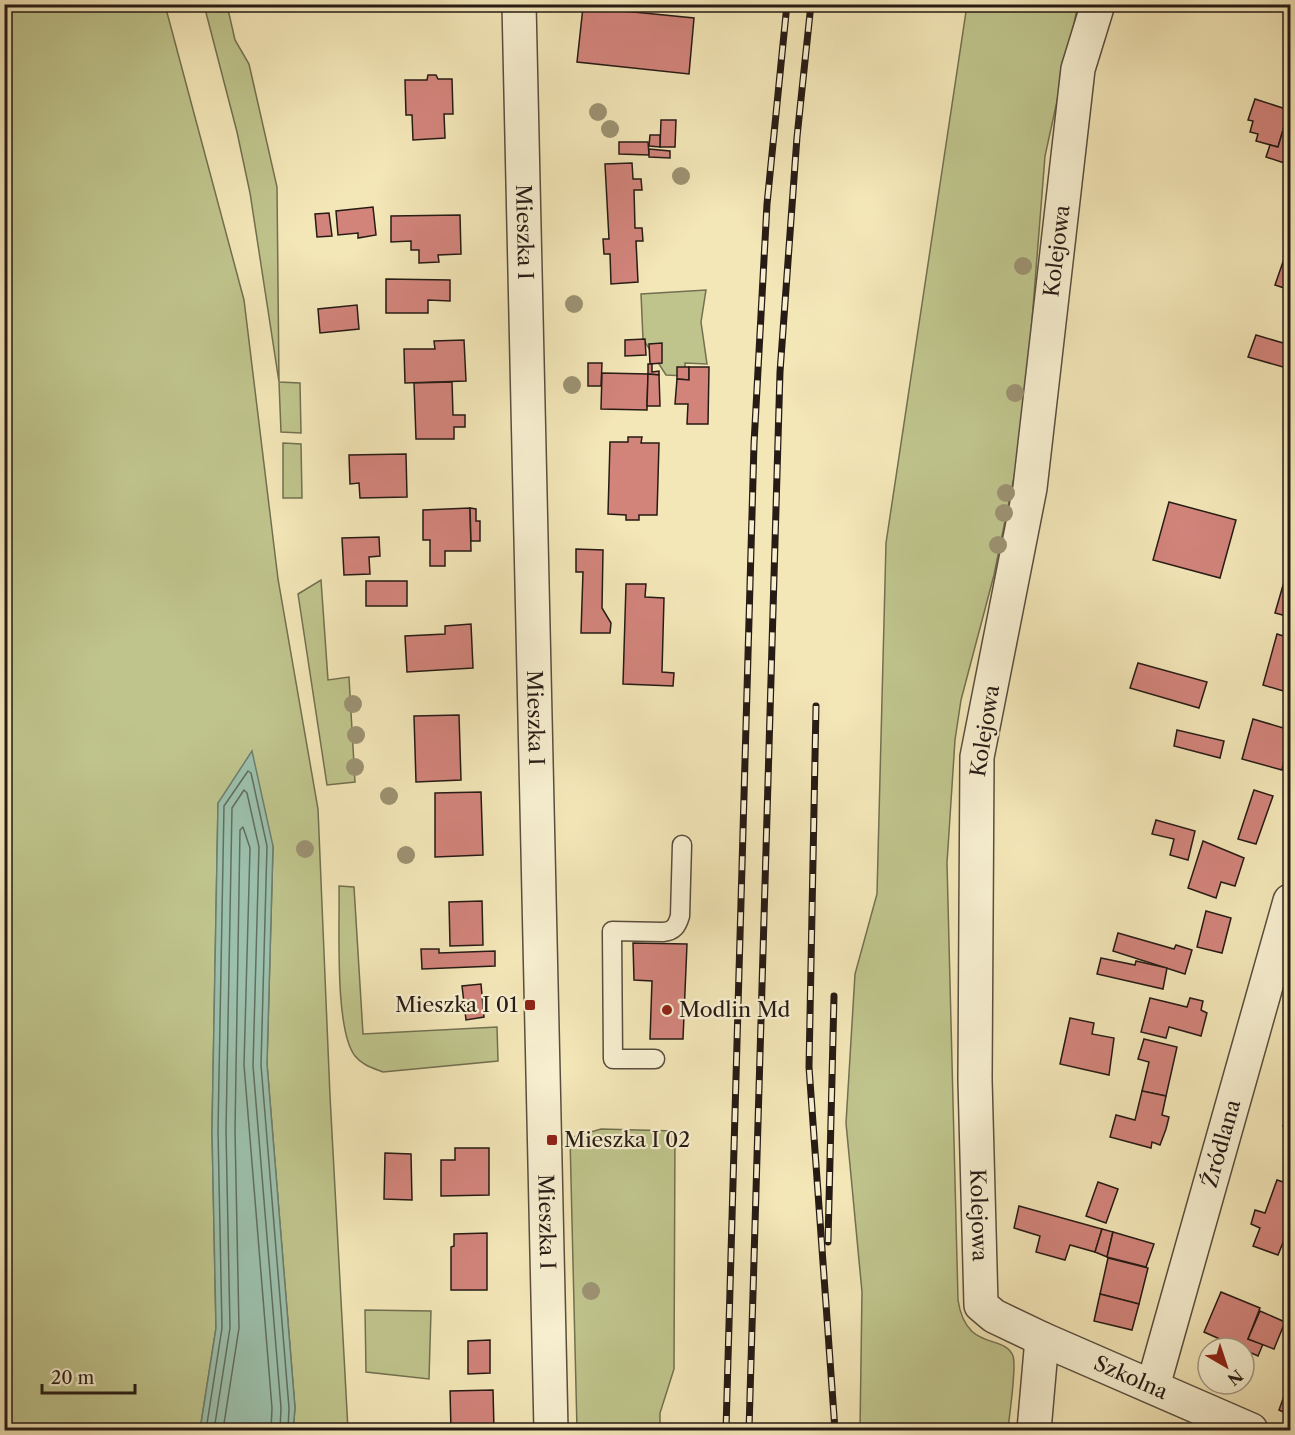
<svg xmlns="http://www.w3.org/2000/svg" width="1295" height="1435" viewBox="0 0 1295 1435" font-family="'Libre Caslon Text',serif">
	<rect width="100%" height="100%" fill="#f3e6b7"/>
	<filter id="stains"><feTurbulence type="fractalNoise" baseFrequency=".00333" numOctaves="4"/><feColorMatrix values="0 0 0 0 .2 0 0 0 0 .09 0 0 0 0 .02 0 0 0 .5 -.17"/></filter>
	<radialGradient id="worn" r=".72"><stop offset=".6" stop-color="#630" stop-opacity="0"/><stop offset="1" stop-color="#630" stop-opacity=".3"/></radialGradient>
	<g fill="#bfc48c" stroke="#727050" stroke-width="1.5">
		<path d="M 5,5 L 165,5 L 244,300 L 278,579 L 318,809 L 330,1096 L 348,1430 L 293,1430 L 295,1408 L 267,1064 L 273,846 L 218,804 L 212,1130 L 216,1328 L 200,1430 L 5,1430 Z"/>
		<path d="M 204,5 L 227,5 L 235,40 L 249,64 L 277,187 L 279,382 L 300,383 L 301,433 L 281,432 L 279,382 L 250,193 L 237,132 Z"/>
		<path d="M 967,5 L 1078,5 L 1045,156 L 1029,358 L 1016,467 L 994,575 L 961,700 L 955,740 L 947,863 L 958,1300 C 966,1353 1004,1333 1013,1356 C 1017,1367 1009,1416 1008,1430 L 860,1430 L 862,1292 L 846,1123 L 855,974 L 877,894 L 886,543 Z"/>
		<path d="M 706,290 L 701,322 L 707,364 L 685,363 L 685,376 L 666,375 L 643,339 L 641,294 Z"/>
		<path d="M 283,443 L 301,444 L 302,498 L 283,498 Z"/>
		<path d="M 321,580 L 328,680 L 349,677 L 355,782 L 327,785 L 298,594 Z"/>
		<path d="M 339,886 L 354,887 L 363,1034 L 497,1027 L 498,1061 L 383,1072 C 373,1068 362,1065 355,1056 C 334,1029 340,923 339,886 Z"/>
		<path d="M 601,1129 L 675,1131 L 674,1369 L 660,1413 L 660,1430 L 577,1430 L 570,1138 Z"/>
		<path d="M 365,1310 L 431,1311 L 429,1379 L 366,1372 Z"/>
	</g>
	<path fill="#9cc0ac" stroke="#6d7e70" stroke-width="1.5" d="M 252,751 L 273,846 L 267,1064 L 295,1408 L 293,1430 L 200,1430 L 216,1328 L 212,1130 L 218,803 Z"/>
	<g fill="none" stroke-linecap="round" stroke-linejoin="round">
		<g stroke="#616e60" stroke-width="1.5">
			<path d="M 206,1430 L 222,1328 L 218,1130 L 224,806 L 248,771 L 251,773 L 267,846 L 261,1065 L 289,1408 L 288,1430"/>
			<path d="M 214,1430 L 230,1328 L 226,1130 L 232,808 L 244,790 L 247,793 L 259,847 L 253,1066 L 281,1408 L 280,1430"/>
			<path d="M 223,1430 L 239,1328 L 235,1130 L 240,830 L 243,827 L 250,848 L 244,1065 L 272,1408 L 271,1430"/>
		</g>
	</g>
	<g fill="#d2847b" stroke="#261b15" stroke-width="1.5">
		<rect x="411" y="4" width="41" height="2"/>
		<path d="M 583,7 L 694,18 L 689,74 L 577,62 Z"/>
		<path d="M 428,75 L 436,75 L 438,79 L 452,79 L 453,114 L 444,114 L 445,138 L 413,140 L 412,115 L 406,115 L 405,80 L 427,80 Z"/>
		<path d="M 1255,99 L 1289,110 L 1278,147 L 1256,141 L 1258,134 L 1250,132 L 1253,121 L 1248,120 Z"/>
		<path d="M 1289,110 L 1290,110 L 1290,165 L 1266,157 L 1270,145 L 1278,147 Z"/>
		<path d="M 661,120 L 676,120 L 675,147 L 660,147 Z"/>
		<path d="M 650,135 L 660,135 L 660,147 L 649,146 Z"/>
		<path d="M 619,142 L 648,142 L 649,155 L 619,154 Z"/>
		<path d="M 649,149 L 670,151 L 670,158 L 649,157 Z"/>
		<path d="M 632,163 L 633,179 L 641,179 L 642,190 L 634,190 L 635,228 L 642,228 L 643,241 L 636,241 L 638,282 L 611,284 L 610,254 L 604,254 L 603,239 L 609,239 L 605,164 Z"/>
		<path d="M 373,207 L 376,235 L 358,238 L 358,233 L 338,235 L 336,211 Z"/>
		<path d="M 329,213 L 332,236 L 317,237 L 315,214 Z"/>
		<path d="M 460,215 L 461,254 L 438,255 L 439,262 L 419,263 L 419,250 L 411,250 L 411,241 L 391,242 L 391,216 Z"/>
		<path d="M 1285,256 L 1290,258 L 1290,290 L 1275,285 Z"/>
		<path d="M 386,279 L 450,280 L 450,301 L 428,300 L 428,313 L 386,313 Z"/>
		<path d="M 357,305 L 359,329 L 320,333 L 318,309 Z"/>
		<path d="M 1256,335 L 1290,345 L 1290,369 L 1248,357 Z"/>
		<path d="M 645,339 L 646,355 L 625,356 L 625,340 Z"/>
		<path d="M 464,340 L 466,381 L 405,383 L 404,349 L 435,349 L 434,341 Z"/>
		<path d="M 662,343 L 662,363 L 650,364 L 649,344 Z"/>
		<path d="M 588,363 L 602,363 L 601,386 L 588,386 Z"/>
		<path d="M 648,364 L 652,364 L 652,372 L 659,371 L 659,375 L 648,374 Z"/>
		<path d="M 677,367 L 689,367 L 689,380 L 677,379 Z"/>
		<path d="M 689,367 L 709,367 L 708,424 L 687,424 L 688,404 L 675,404 L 677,379 L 689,380 Z"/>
		<path d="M 602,373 L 648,374 L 647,410 L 601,409 Z"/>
		<path d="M 648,374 L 659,375 L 660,406 L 647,406 Z"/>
		<path d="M 452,382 L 453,415 L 465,415 L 465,427 L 454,427 L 454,439 L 416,439 L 414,383 Z"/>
		<path d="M 628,437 L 642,437 L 641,443 L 659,443 L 657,515 L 639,515 L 639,520 L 626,520 L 626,515 L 608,514 L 610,442 L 628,442 Z"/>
		<path d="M 406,454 L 407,497 L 360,498 L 359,483 L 350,484 L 349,455 Z"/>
		<path d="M 1169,502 L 1236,520 L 1220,578 L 1153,560 Z"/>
		<path d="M 470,508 L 471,551 L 445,551 L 445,566 L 430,566 L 430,540 L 423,540 L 423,510 Z"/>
		<path d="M 470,508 L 476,509 L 476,521 L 480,521 L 480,541 L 471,541 Z"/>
		<path d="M 1290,511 L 1290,529 L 1286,528 Z"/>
		<path d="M 379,537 L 380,556 L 369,557 L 370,574 L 344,575 L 342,538 Z"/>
		<path d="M 576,549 L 603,550 L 602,608 L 611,623 L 610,633 L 581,633 L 583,572 L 576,572 Z"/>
		<path d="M 1288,568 L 1290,568 L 1290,617 L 1275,613 Z"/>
		<rect x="366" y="581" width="41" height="25"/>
		<path d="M 626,584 L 646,584 L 645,597 L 664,598 L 662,672 L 674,673 L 673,686 L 623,684 Z"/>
		<path d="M 471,624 L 473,668 L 407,672 L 405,636 L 445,634 L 445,626 Z"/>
		<path d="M 1277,634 L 1290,638 L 1290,693 L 1263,685 Z"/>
		<path d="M 1138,663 L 1207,682 L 1199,708 L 1130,688 Z"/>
		<path d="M 459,715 L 461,780 L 416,782 L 414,716 Z"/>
		<path d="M 1253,719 L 1290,730 L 1282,770 L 1242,759 Z"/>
		<path d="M 1177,730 L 1224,741 L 1220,758 L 1174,746 Z"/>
		<path d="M 1254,790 L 1273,796 L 1256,844 L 1238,839 Z"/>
		<path d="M 481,792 L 483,855 L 435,857 L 435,793 Z"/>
		<path d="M 1156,820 L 1195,831 L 1188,860 L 1170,855 L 1174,839 L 1152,834 Z"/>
		<path d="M 1203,841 L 1244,858 L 1235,886 L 1221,882 L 1216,898 L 1188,888 Z"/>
		<path d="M 482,901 L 483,945 L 450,946 L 449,902 Z"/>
		<path d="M 1206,911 L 1231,918 L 1222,953 L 1197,947 Z"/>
		<path d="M 1118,933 L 1174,949 L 1176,945 L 1192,950 L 1185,974 L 1113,951 Z"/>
		<path d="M 633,943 L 687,944 L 683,1039 L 650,1039 L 652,981 L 634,980 Z"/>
		<path d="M 421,949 L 439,949 L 439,953 L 495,951 L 495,966 L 422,969 Z"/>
		<path d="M 1101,958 L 1135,965 L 1136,961 L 1167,968 L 1163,989 L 1097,974 Z"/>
		<path d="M 481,984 L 484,1017 L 466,1020 L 462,986 Z"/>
		<path d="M 1150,998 L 1187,1007 L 1190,998 L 1203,1001 L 1201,1010 L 1207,1013 L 1201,1036 L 1169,1027 L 1166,1038 L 1141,1032 Z"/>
		<path d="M 1070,1018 L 1094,1023 L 1092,1034 L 1114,1038 L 1109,1075 L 1060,1064 Z"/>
		<path d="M 1144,1039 L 1177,1047 L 1166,1096 L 1142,1091 L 1149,1062 L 1138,1059 Z"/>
		<path d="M 1142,1091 L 1166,1096 L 1162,1115 L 1169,1117 L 1166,1129 L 1160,1145 L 1152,1142 L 1151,1148 L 1110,1137 L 1116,1115 L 1135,1120 Z"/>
		<path d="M 1290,1109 L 1290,1129 L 1283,1126 Z"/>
		<path d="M 455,1148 L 489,1148 L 489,1195 L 441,1196 L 441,1160 L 455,1160 Z"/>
		<path d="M 385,1153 L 411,1154 L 412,1200 L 384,1199 Z"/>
		<path d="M 1277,1180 L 1290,1184 L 1290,1225 L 1278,1255 L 1253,1246 L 1260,1228 L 1251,1224 L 1255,1210 L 1265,1213 Z"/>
		<path d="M 1098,1182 L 1118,1189 L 1106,1223 L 1086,1216 Z"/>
		<path d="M 1019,1206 L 1102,1229 L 1095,1252 L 1070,1245 L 1065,1260 L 1036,1252 L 1040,1236 L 1014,1228 Z"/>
		<path d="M 1102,1229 L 1113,1232 L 1107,1257 L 1095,1252 Z"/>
		<path d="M 1113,1232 L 1154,1244 L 1146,1267 L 1107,1257 Z"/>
		<path d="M 487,1233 L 487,1290 L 451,1290 L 451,1247 L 454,1246 L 454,1234 Z"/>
		<path d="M 1108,1258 L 1148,1268 L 1139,1304 L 1100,1294 Z"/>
		<path d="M 1221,1292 L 1260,1308 L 1248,1339 L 1263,1344 L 1258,1356 L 1204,1332 Z"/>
		<path d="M 1100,1294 L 1139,1304 L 1132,1330 L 1094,1321 Z"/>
		<path d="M 1260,1311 L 1285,1322 L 1274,1349 L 1248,1339 Z"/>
		<path d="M 490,1340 L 490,1373 L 468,1374 L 468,1341 Z"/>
		<path d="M 1290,1379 L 1290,1415 L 1279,1410 Z"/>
		<path d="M 493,1390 L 494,1430 L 451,1430 L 450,1391 Z"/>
	</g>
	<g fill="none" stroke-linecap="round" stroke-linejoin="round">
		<g stroke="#594e3e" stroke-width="21">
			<path id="lane" d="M 655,1059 L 613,1059 L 612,931 L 663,932 C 674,931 677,926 680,916 L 682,845"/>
		</g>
		<g stroke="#594e3e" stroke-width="36">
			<g id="street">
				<path id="s1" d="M 519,4 L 551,1430"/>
				<path id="s2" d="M 1098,4 L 1078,69 L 1030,488 L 977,757 L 975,1080 L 981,1305 L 994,1316 L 1042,1339 L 1251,1430"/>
				<path id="s3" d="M 1153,1386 L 1290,901"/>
				<path d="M 1034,1430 L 1042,1339"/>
			</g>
		</g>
		<use href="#lane" stroke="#f7efd0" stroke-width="18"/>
		<use href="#street" stroke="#f7efd0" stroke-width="33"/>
		<g stroke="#261b15" stroke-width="7">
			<g id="rail">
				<path d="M 816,706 L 809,1067 L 835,1430"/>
				<path d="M 828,1242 L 834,996"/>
				<path d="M 726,1430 L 754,444 L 767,204 L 787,4"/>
				<path d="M 749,1430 L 780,372 L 797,137 L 811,4"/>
			</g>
		</g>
		<use href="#rail" stroke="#f7efd0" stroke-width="4.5" stroke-dasharray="14" stroke-linecap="butt"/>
	</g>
	<g fill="#9c9272">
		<circle cx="598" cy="112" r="9"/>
		<circle cx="610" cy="129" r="9"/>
		<circle cx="681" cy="176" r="9"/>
		<circle cx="1023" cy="266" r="9"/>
		<circle cx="574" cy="304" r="9"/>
		<circle cx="572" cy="385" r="9"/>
		<circle cx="1015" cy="393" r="9"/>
		<circle cx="1006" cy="493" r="9"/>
		<circle cx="1004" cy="513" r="9"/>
		<circle cx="998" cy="545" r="9"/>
		<circle cx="353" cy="704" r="9"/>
		<circle cx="356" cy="735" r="9"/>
		<circle cx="355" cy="767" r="9"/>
		<circle cx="389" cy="796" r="9"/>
		<circle cx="305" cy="849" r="9"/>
		<circle cx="406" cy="855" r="9"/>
		<circle cx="591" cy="1291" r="9"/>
	</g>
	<g fill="#8f2418" stroke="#f7efd0" stroke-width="2">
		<rect x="524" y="999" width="12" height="12" rx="3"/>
		<circle cx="667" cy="1010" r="6"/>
		<rect x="546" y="1134" width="12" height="12" rx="3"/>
	</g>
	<g text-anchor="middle" stroke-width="4.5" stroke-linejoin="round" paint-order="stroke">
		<g font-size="21" fill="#261b15" stroke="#f7efd0">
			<text dy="7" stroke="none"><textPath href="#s1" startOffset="228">Mieszka I</textPath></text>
			<text transform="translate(1057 251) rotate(-83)" y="7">Kolejowa</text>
			<text dy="7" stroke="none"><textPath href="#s1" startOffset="714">Mieszka I</textPath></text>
			<text transform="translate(985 731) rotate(-81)" y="7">Kolejowa</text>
			<text dy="7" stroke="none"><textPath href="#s3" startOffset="252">Źródlana</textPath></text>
			<text dy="7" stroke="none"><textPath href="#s2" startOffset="1222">Kolejowa</textPath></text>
			<text dy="7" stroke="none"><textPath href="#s1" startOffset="1218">Mieszka I</textPath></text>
			<text dy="7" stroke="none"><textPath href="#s2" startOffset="1479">Szkolna</textPath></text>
		</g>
		<g font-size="21" fill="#261b15" stroke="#f7efd0" text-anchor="start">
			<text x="518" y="1012" text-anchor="end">Mieszka I 01</text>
			<text x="679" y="1017">Modlin Md</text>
			<text x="564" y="1147">Mieszka I 02</text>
		</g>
	</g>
	<rect width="1295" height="1435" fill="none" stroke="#f3e6b7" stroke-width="24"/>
	<rect x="6" y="6" width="1283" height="1423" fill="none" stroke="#261b15" stroke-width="3"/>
	<rect x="12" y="12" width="1271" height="1411" fill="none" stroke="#261b15" stroke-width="1.5"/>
	<g transform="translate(1226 1366) rotate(141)"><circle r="28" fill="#f7efd0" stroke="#a39a85" stroke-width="1.5"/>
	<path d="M0-4.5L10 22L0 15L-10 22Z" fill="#8f2418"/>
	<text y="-9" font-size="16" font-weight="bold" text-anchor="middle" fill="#261b15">N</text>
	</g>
	<path d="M42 1384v9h93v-9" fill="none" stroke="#261b15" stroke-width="3"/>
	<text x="51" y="1384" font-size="18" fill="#261b15" stroke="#f7efd0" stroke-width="4.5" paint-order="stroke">20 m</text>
	<rect width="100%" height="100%" filter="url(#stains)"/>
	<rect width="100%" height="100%" fill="url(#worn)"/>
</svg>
